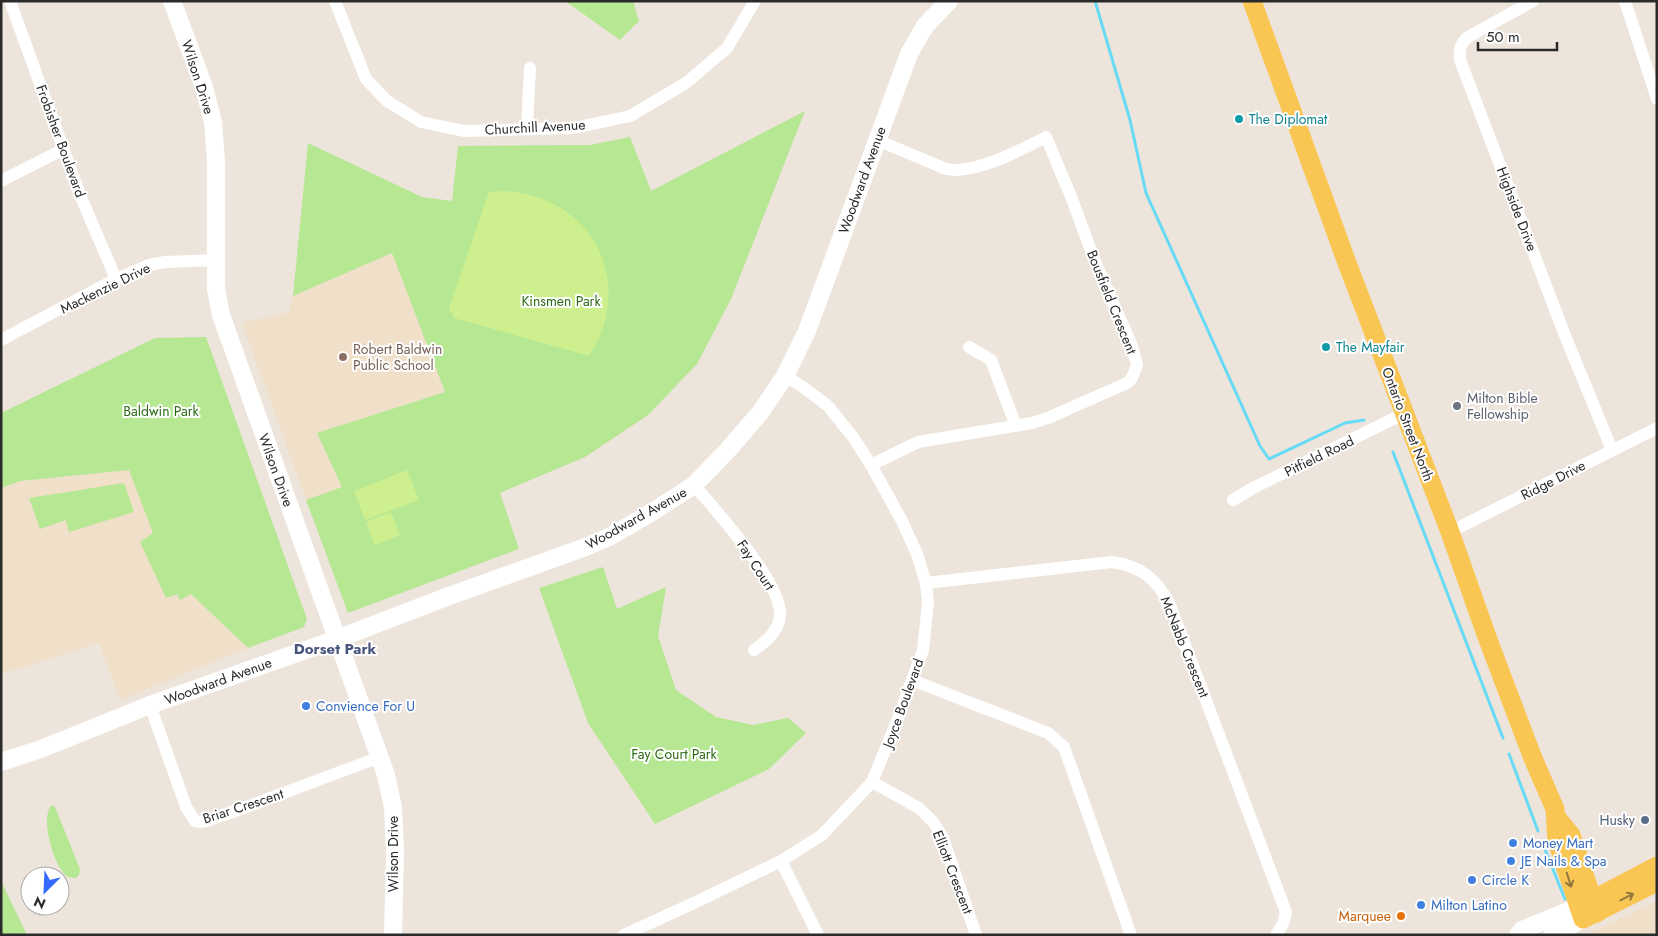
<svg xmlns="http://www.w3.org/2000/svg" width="1658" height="936" viewBox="0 0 1658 936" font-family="Jost,sans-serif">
	<rect width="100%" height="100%" fill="#ede4db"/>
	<g fill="#f0e0c9">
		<path d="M 392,253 L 445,392 L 317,433 L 342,487 L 306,500 L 242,323 L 289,312 L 293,296 Z"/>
		<path d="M 129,470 L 179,599 L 191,594 L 248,648 L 120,700 L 99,643 L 1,674 L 1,488 L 20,481 Z"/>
		<path d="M 1657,901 L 1657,935 L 1585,935 Z"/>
	</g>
	<g fill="#b6e793">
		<path d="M 565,1 L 633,1 L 639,21 L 620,40 Z"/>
		<path d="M 805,111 L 731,299 L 697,364 L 648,415 L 585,457 L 500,493 L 519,549 L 348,613 L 306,500 L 342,487 L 317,433 L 445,392 L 392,253 L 293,296 L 308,143 L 422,197 L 452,201 L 458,146 L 590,145 L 630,137 L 651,191 Z"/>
		<path d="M 206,337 L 307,619 L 304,627 L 248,648 L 191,594 L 180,600 L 177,594 L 166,598 L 140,542 L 153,533 L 129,470 L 20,481 L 1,488 L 1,413 L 155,338 Z"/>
		<path d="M 124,483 L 134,512 L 69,532 L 66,520 L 40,529 L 29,498 Z"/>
		<path d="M 603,567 L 617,609 L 666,587 L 658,636 L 676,690 L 716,717 L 753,725 L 788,718 L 806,733 L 769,769 L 655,824 L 588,723 L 539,588 Z"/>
		<path d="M 52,805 L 55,807 L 80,869 L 79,875 L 76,878 L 68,877 C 54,869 39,816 52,805 Z"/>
		<path d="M 1,881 L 27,935 L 1,935 Z"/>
	</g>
	<g fill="#cdef8e">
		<path d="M 501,191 C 590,193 638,281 589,356 L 454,318 L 449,308 L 489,192 Z"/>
		<path d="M 407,470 L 419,500 L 365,520 L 354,491 Z"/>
		<path d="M 391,512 L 400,535 L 375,545 L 366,522 Z"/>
	</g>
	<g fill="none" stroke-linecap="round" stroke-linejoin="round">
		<g stroke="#67daf5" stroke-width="3">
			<path d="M 1095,1 L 1130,120 L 1146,193 L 1260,446 L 1269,459 L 1345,423 L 1364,420"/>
			<path d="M 1393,452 L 1503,738"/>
			<path d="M 1509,754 L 1538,831"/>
			<path d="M 1544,847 L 1565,899"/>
		</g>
		<g stroke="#fff" stroke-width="12">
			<path d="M 10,1 L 80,195 L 116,279"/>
			<path d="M 335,1 L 366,79 L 387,101 L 421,122 L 464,131 L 574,128 L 630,116 L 686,83 L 727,48 L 755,1"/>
			<path d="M 1533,1 L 1468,37 C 1460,44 1459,49 1460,60 L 1564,333 L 1612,450"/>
			<path d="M 1625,1 L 1657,99"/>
			<path d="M 527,129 L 530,68"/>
			<path d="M 1,181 L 64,149"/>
			<path d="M 1,340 L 116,279 L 149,265 L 165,262 L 216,260"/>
			<path d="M 969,347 L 991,360 L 1016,426"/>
			<path d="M 871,465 L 918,442 L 1032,423 L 1048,418 L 1127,383 L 1132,378 L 1137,365 L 1132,346 L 1095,262 L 1072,199 L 1046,137 C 1021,150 974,175 946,169 L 877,140"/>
			<path d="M 694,485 C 715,509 782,584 780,614 C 780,629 766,642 754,650"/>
			<path d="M 1233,500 L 1253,488 L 1405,413"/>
			<path d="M 1450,532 L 1657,428"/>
			<path d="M 926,583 L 1112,562 C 1141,566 1157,579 1170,605 L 1286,912 L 1283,924 L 1276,935"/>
			<path d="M 912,680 L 1048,733 L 1064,747 L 1131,935"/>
			<path d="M 150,705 L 186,807 L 195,821 L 200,822 L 206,821 L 252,805 L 380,757"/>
			<path d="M 872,782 L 919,808 L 934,823 L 943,838 L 976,935"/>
			<path d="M 781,861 L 818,935"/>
			<path d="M 624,935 L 694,903 L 781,861 L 822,835 L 872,782 L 897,721 L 923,650 L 928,602 L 926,583 L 917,554 L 902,521 L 871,465 L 853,437 L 828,406 L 803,387 L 785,376"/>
		</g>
		<g stroke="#fff" stroke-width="18">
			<path d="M 172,1 L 204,87 L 213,122 L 216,160 L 216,289 L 221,315 L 386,775 L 393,807 L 395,853 L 393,935"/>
			<path d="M 1,762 L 41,749 L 150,705 L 337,639 L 449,596 L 583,548 L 609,537 L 654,511 L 694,485 L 727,451 L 760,413 L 785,376 L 807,331 L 909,54 L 925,26 L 949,1"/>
			<path d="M 1518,935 L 1522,930 L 1578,907"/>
			<path d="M 1552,935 L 1583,919"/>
		</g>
		<g stroke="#f9c654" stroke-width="19">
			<path d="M 1252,1 L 1347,263 L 1450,532 L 1487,637 L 1532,756 L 1555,809 L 1557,841 L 1583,919 L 1657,882"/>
			<path d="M 1557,818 L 1571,835 L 1597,913"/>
			<path d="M 1583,905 L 1657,866"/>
		</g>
	</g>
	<defs><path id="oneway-shaft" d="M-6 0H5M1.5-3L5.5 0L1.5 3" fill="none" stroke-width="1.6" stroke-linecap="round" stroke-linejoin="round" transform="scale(1.25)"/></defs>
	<g stroke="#92783f">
		<use href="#oneway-shaft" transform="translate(1569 880) rotate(73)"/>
		<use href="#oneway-shaft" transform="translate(1627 897) rotate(-27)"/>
	</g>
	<g fill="#0f9aa8" stroke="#fff" stroke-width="2">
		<circle cx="1239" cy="119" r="5"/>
		<circle cx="1326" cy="347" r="5"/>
	</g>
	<circle fill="#8d6e63" stroke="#fff" stroke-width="2" cx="343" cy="357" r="5"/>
	<circle fill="#6b7280" stroke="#fff" stroke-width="2" cx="1457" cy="406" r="5"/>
	<g fill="#3f7fe0" stroke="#fff" stroke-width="2">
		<circle cx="306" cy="706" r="5"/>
		<circle cx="1513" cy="843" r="5"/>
		<circle cx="1511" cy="861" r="5"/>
		<circle cx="1472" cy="880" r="5"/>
		<circle cx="1421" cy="905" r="5"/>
	</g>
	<circle fill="#5c6f8a" stroke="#fff" stroke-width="2" cx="1645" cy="820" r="5"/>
	<circle fill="#e8710a" stroke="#fff" stroke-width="2" cx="1401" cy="916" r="5"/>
	<g text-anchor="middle" stroke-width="4" stroke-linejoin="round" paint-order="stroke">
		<g font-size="14" fill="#2a2a2a" stroke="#fff">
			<text transform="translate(198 77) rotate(72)" y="5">Wilson Drive</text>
			<text transform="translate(535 127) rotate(-3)" y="5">Churchill Avenue</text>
			<text transform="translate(61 141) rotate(70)" y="5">Frobisher Boulevard</text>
			<text transform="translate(862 180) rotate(-70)" y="5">Woodward Avenue</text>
			<text transform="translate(1517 209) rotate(69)" y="5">Highside Drive</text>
			<text transform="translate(105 288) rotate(-26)" y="5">Mackenzie Drive</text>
			<text transform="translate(1112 302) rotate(68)" y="5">Bousfield Crescent</text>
			<text transform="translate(1408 424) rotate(69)" y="5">Ontario Street North</text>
			<text transform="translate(1319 456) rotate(-26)" y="5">Pitfield Road</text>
			<text transform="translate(276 470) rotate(70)" y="5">Wilson Drive</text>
			<text transform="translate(1553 480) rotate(-27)" y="5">Ridge Drive</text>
			<text transform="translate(636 518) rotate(-29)" y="5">Woodward Avenue</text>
			<text transform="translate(756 565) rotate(57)" y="5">Fay Court</text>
			<text transform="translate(1185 647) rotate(68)" y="5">McNabb Crescent</text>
			<text transform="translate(218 681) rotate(-20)" y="5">Woodward Avenue</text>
			<text transform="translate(903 703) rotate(-70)" y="5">Joyce Boulevard</text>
			<text transform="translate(243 806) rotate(-18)" y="5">Briar Crescent</text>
			<text transform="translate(393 854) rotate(-90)" y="5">Wilson Drive</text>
			<text transform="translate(953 872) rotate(69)" y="5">Elliott Crescent</text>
		</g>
		<g font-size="14" fill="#0d838f" stroke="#fff" text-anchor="start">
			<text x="1249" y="124">The Diplomat</text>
			<text x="1336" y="352">The Mayfair</text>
		</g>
		<g font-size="14" fill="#2d6b16" stroke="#fff">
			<text x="561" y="306">Kinsmen Park</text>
			<text x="161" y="416">Baldwin Park</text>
			<text x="674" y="759">Fay Court Park</text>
		</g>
		<g font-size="14" fill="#785e54" stroke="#fff" text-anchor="start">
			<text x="353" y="354">Robert Baldwin<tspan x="353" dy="16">Public School</tspan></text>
		</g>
		<g font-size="14" fill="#5b616d" stroke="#fff" text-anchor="start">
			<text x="1467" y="403">Milton Bible<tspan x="1467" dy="16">Fellowship</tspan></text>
		</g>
		<g font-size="14" fill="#366cbe" stroke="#fff" text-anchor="start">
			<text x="316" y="711">Convience For U</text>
			<text x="1523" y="848">Money Mart</text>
			<text x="1521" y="866">JE Nails &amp; Spa</text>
			<text x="1482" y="885">Circle K</text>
			<text x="1431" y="910">Milton Latino</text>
		</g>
		<g font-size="14" fill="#4e5e75" stroke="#fff" text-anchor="end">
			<text x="1635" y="825">Husky</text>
		</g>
		<g font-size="14" fill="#c56008" stroke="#fff" text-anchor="end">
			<text x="1391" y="921">Marquee</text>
		</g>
		<g font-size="15" font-weight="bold" fill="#47557d" stroke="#fff">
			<text x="335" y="654">Dorset Park</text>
		</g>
	</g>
	<rect width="1658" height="936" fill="none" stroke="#2a2a2a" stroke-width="5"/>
	<g transform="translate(45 891) rotate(204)"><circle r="24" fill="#ffffff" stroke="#aaaaaa"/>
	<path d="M0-4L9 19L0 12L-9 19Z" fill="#3569ff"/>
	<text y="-8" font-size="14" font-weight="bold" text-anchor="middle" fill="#2a2a2a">N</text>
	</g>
	<path d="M1478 42v8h79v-8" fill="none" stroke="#2a2a2a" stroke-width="2.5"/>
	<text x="1486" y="42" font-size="15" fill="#2a2a2a" stroke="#ffffff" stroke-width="4" paint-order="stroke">50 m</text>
</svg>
